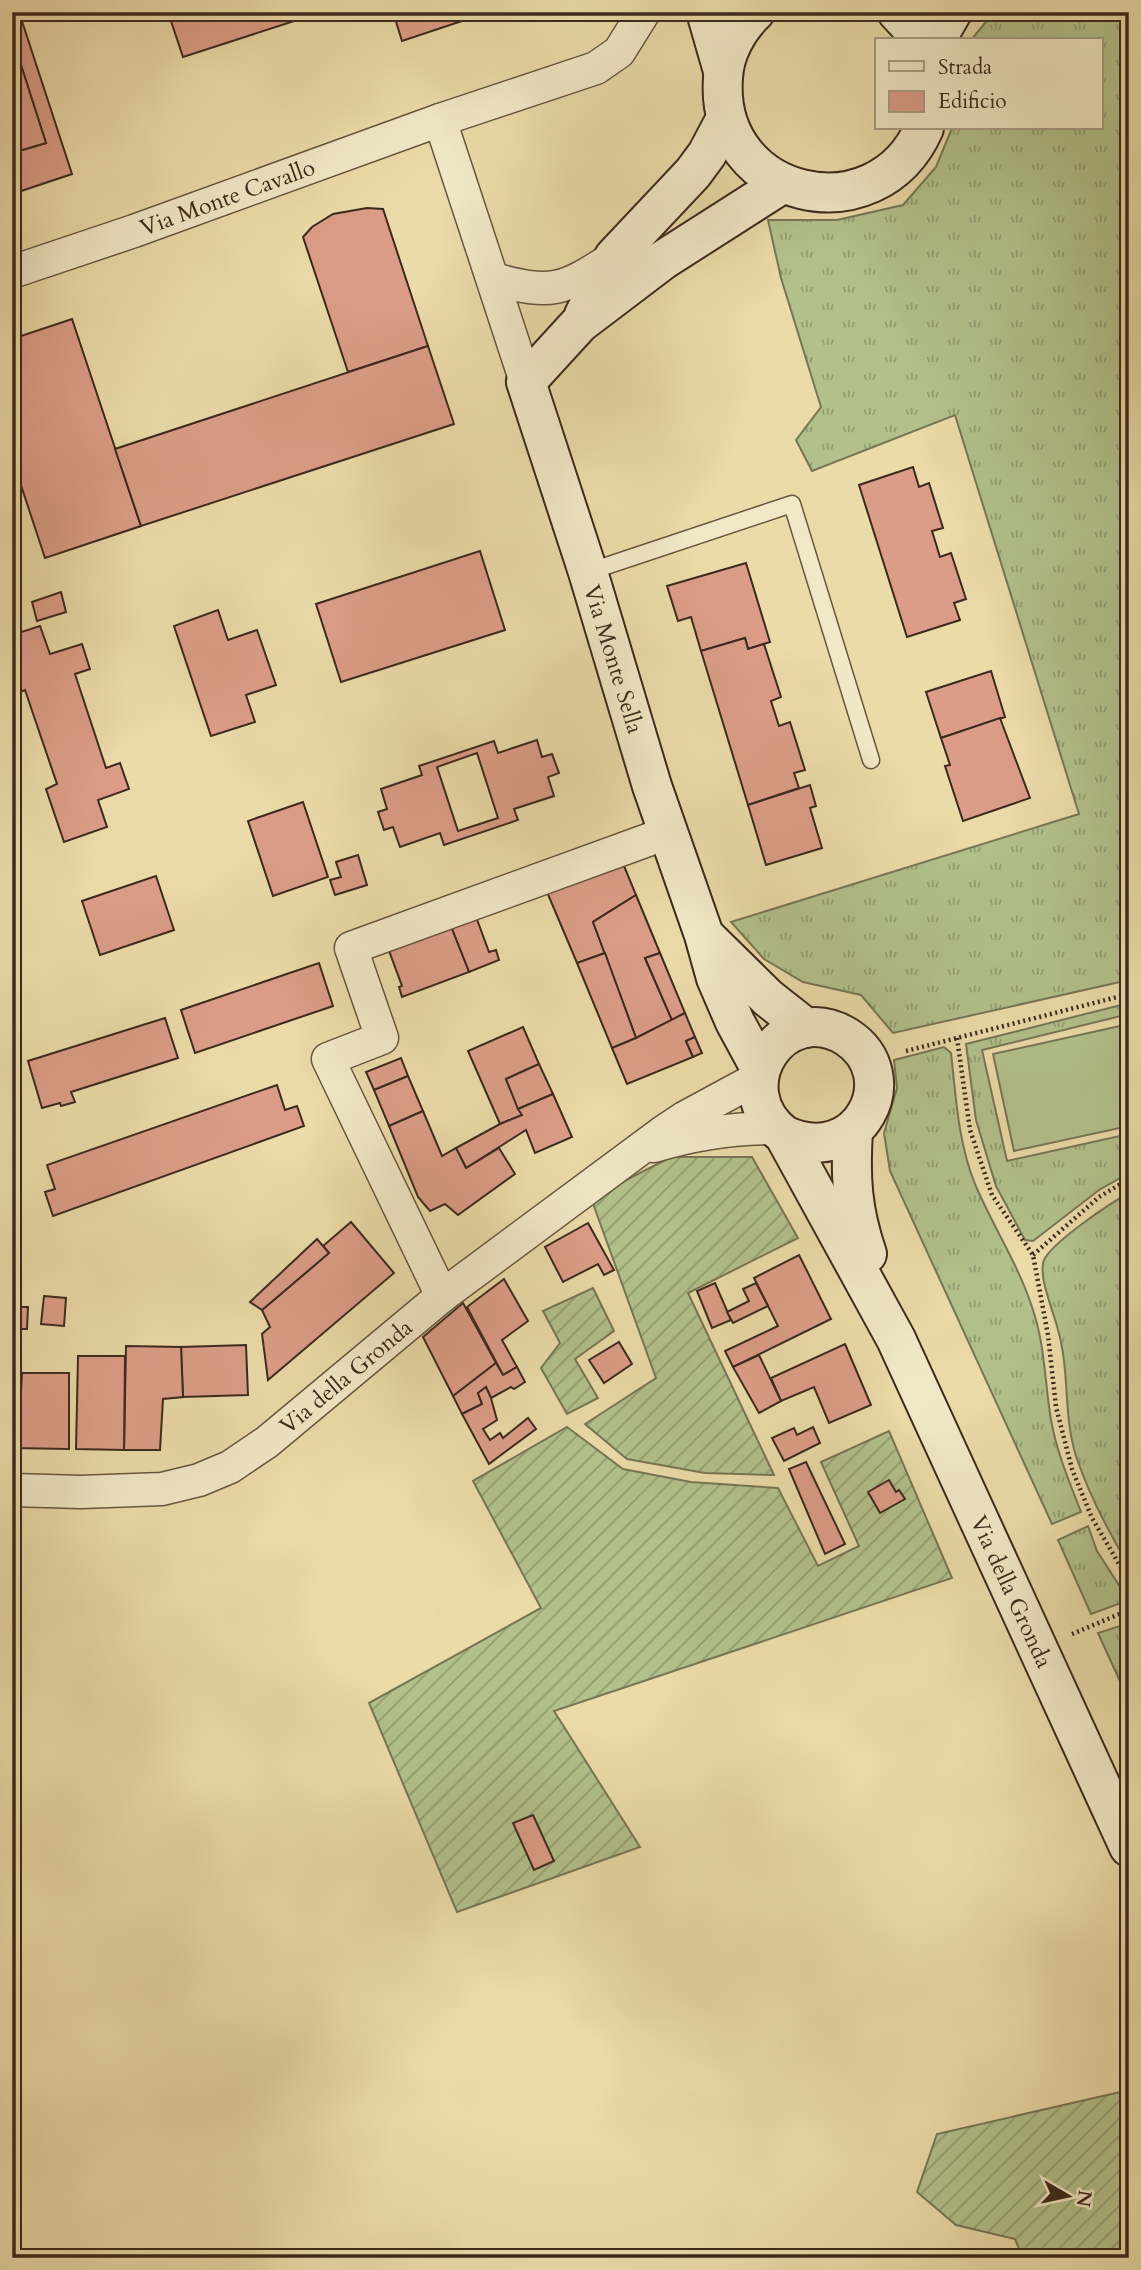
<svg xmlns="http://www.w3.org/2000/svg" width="1141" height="2270" viewBox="0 0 1141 2270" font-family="Cardo,serif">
	<defs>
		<pattern id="grass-tufts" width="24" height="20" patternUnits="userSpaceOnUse" patternTransform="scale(1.75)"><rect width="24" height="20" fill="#b2c18b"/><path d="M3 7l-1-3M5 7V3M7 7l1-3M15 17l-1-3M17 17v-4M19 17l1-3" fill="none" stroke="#929d71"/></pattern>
		<pattern id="garden-furrows" width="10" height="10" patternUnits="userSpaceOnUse" patternTransform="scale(1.75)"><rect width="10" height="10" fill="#b2c18b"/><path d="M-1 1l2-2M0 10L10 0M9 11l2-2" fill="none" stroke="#929d71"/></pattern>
	</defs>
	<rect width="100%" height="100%" fill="#ebdba9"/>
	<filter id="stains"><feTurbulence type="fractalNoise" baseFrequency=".00286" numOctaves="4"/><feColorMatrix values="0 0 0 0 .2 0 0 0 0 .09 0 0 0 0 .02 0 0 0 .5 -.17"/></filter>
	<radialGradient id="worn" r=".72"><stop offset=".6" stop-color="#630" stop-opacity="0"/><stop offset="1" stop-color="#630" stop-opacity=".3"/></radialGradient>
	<g fill="url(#grass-tufts)" stroke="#777654" stroke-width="2">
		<path d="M 994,12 L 1129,12 L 1129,980 L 893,1033 L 861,995 L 803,982 L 764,959 L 731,922 L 1079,814 L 955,415 L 812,471 L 796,440 L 821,407 L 781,278 L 768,220 L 837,220 L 903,205 L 936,167 L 952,128 L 1101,128 L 1101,40 L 971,40 Z"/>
		<path d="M 1129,1003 L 1129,1014 L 982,1050 L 1007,1161 L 1129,1134 L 1129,1173 L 1099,1190 L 1033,1241 L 1025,1240 L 996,1186 L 976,1120 L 966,1044 Z"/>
		<path d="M 944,1047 L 951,1053 C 956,1097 958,1142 975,1184 C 993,1227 1019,1265 1033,1310 C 1045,1346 1045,1384 1051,1420 C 1057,1453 1069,1481 1081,1512 L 1052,1524 L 890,1171 L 884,1133 L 897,1088 L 894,1060 Z"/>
		<path d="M 1129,1193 L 1129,1566 C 1108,1531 1089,1495 1076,1456 C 1063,1415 1070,1371 1058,1330 C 1054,1312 1036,1273 1045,1258 C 1057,1239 1109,1204 1129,1193 Z"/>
		<path d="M 1088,1526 L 1097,1551 L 1126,1596 L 1121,1603 L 1091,1614 L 1058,1540 Z"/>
		<path d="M 1129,1623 L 1129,1701 L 1098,1633 Z"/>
	</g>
	<g fill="url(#garden-furrows)" stroke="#777654" stroke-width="2">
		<path d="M 671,1157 L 752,1157 L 798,1238 L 688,1293 L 774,1475 L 705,1473 L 627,1459 L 585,1424 L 656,1378 L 591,1198 Z"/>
		<path d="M 593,1288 L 614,1331 L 575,1359 L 598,1398 L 567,1414 L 541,1368 L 560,1343 L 543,1311 Z"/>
		<path d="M 567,1427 L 623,1469 L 691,1482 L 778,1488 L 818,1566 L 859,1546 L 821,1462 L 889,1431 L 952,1578 L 554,1711 L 640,1847 L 457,1912 L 369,1703 L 541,1608 L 473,1481 Z"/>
		<path d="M 1129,2090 L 1129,2258 L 1023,2258 L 1015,2239 L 956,2225 L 917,2192 L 937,2134 Z"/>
	</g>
	<path fill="#b2c18b" stroke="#777654" stroke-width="2" d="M 1129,1024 L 1129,1126 L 1014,1151 L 993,1054 Z"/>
	<g fill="#dc9d88" stroke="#3c2a1d" stroke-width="2" fill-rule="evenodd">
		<path d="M 12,12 L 19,12 L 72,174 L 12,194 L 12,153 L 46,143 L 12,37 Z"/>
		<path d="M 168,12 L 322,12 L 183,57 Z"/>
		<path d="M 393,12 L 489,12 L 402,41 Z"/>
		<path d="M 12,37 L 46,143 L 12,153 Z"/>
		<path d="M 367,208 L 383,209 L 428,346 L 348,372 L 303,237 L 312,227 L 333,214 Z"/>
		<path d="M 72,319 L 141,526 L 45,558 L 12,458 L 12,339 Z"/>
		<path d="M 428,346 L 454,424 L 141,526 L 115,449 Z"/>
		<path d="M 913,467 L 919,487 L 929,483 L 943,528 L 932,531 L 940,557 L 951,553 L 966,599 L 954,603 L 960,620 L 907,637 L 859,485 Z"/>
		<path d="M 480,551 L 505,630 L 341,682 L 316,604 Z"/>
		<path d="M 746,563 L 770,642 L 748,649 L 745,638 L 701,651 L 691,617 L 678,621 L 667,586 Z"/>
		<path d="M 61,592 L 66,612 L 37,621 L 32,602 Z"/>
		<path d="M 218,610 L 228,640 L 257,630 L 276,685 L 246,695 L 255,722 L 211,736 L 174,626 Z"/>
		<path d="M 40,626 L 50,654 L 82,644 L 90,669 L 75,674 L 106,768 L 120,763 L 129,789 L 98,800 L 107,827 L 64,842 L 46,789 L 57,784 L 25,690 L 15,694 L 12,685 L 12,635 Z"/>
		<path d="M 745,638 L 748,649 L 764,644 L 781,697 L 771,701 L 779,726 L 790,722 L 805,770 L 794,773 L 799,788 L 748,805 L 701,651 Z"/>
		<path d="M 991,671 L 1005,717 L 941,738 L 926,692 Z"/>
		<path d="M 1000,718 L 1030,798 L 963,821 L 945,766 L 950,765 L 941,738 Z"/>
		<path d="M 537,740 L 542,757 L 552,754 L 559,773 L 548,777 L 554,796 L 514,809 L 518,820 L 444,845 L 440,833 L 400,847 L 393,827 L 384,830 L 378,812 L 387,809 L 381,789 L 422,775 L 419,766 L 494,741 L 498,753 ZM 477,753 L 498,818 L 458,831 L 437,767 Z"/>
		<path d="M 810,785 L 816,806 L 810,808 L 822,848 L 766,865 L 748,805 Z"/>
		<path d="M 303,802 L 328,877 L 273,896 L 248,821 Z"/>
		<path d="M 358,855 L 367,885 L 335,895 L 330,880 L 341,877 L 336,862 Z"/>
		<path d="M 622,861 L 636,895 L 593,922 L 605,953 L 577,963 L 547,892 Z"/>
		<path d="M 156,876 L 174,930 L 100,955 L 82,901 Z"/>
		<path d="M 636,895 L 660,953 L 645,958 L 672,1020 L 636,1038 L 593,922 Z"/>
		<path d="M 12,906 L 20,931 L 12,934 Z"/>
		<path d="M 475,914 L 489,952 L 496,950 L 499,960 L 469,972 L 450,924 Z"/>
		<path d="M 450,924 L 469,972 L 402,997 L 399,987 L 402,986 L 388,948 Z"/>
		<path d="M 605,953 L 636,1038 L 612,1048 L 577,963 Z"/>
		<path d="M 660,953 L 685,1013 L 672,1020 L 645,958 Z"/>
		<path d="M 319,963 L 333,1006 L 195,1053 L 181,1010 Z"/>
		<path d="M 685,1013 L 695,1037 L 686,1041 L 693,1057 L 627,1084 L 612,1048 L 636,1038 Z"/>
		<path d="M 165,1018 L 178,1058 L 71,1092 L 75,1102 L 61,1106 L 60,1103 L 42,1108 L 28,1061 Z"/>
		<path d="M 523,1027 L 539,1064 L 506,1079 L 522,1115 L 500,1124 L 468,1051 Z"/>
		<path d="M 695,1037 L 702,1053 L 693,1057 L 686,1041 Z"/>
		<path d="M 401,1058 L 408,1076 L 374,1090 L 366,1072 Z"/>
		<path d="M 539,1064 L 553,1094 L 518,1109 L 506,1079 Z"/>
		<path d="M 408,1076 L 423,1111 L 389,1126 L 374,1090 Z"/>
		<path d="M 277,1085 L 285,1110 L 297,1106 L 304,1126 L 53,1216 L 45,1192 L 55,1189 L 47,1165 Z"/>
		<path d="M 553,1094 L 572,1137 L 535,1153 L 526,1130 L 466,1168 L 456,1148 L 500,1124 L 522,1115 L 518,1109 Z"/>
		<path d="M 423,1111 L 442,1156 L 456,1148 L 466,1168 L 499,1148 L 515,1174 L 458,1215 L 445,1204 L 430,1211 L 418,1197 L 389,1126 Z"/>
		<path d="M 351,1222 L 394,1273 L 268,1380 L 262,1334 L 270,1327 L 262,1310 L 329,1253 L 323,1246 Z"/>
		<path d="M 588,1223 L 614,1270 L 604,1275 L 598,1264 L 563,1282 L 545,1247 Z"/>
		<path d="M 317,1239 L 329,1253 L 262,1310 L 250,1302 Z"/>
		<path d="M 799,1255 L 831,1319 L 733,1367 L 725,1351 L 778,1326 L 754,1278 Z"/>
		<path d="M 504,1279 L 528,1321 L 502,1340 L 517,1367 L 503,1375 L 467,1307 Z"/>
		<path d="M 715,1283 L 731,1320 L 712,1328 L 697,1291 Z"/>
		<path d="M 756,1283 L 768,1306 L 733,1323 L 727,1312 L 749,1301 L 743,1289 Z"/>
		<path d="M 44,1296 L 66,1298 L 64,1326 L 41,1324 Z"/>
		<path d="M 463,1303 L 496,1363 L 453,1396 L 423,1337 Z"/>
		<path d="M 13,1307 L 28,1307 L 27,1329 L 12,1329 Z"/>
		<path d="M 619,1342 L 632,1364 L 604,1383 L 589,1360 Z"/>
		<path d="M 845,1344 L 871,1405 L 829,1423 L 814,1387 L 781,1401 L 771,1378 Z"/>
		<path d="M 246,1345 L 248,1395 L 183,1397 L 181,1347 Z"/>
		<path d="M 126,1346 L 181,1347 L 183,1397 L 163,1399 L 160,1450 L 124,1450 Z"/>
		<path d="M 759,1355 L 781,1401 L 759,1413 L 733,1367 Z"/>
		<path d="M 78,1356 L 125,1356 L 124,1450 L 76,1449 Z"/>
		<path d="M 496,1363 L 503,1375 L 517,1367 L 525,1382 L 514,1389 L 511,1387 L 491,1398 L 486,1387 L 478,1393 L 482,1404 L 462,1414 L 453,1396 Z"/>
		<path d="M 22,1373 L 69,1373 L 69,1449 L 12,1448 L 12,1393 L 21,1393 Z"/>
		<path d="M 486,1387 L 491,1398 L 497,1420 L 483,1429 L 490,1440 L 500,1433 L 503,1438 L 528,1418 L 536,1429 L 489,1464 L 462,1414 L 482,1404 L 478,1393 Z"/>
		<path d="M 813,1427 L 820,1443 L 784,1461 L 772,1438 L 794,1428 L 797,1435 Z"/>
		<path d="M 806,1462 L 845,1544 L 825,1554 L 789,1469 Z"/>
		<path d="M 889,1480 L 896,1492 L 899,1490 L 905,1499 L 880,1513 L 868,1492 Z"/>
		<path d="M 533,1815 L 554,1861 L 534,1870 L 513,1823 Z"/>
	</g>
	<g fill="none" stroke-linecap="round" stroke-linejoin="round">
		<g stroke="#685640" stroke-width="19">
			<path id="lane" d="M 588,572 L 792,504 L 871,760"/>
		</g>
		<g stroke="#685640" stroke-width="35">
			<g id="street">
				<path d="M 440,120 L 526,382"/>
				<path id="s1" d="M 12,272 L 134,231 L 440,120 L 596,68 L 619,52 L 644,12"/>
				<path d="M 493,279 C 552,295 563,291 614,257"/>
				<path d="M 654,1146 C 693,1134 734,1128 775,1128"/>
				<path d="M 442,1296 L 328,1059 L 382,1038 L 351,948 L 667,833"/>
				<path id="s2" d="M 12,1490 L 81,1492 L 162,1489 L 199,1480 L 230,1467 L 267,1442 L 442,1296 L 663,1132 L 684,1118 L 758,1078"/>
			</g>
		</g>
		<g stroke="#3c2a1d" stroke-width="42">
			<g id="secondary">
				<path d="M 706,12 L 723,71"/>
				<path d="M 755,12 C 737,29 724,54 723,78 C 714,199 876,237 924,128"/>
				<path d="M 897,12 L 910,26 L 919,40"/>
				<path d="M 936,40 L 952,12"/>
				<path d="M 584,315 L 614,257 L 693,173 L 707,154 L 725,120"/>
				<path d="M 708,939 L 768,998 L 806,1028"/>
				<path d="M 760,1068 L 735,1022 L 716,978 L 704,935 L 652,786 L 588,572 L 526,382 L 580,323 L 663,260 L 782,184"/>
				<path d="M 853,1131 C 850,1177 852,1210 867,1254"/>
				<path id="s3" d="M 784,1135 C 859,1170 907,1076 847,1037 C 783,997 723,1088 784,1135 L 896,1339 L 1129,1847"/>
			</g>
		</g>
		<g stroke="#3c2a1d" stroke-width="4.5" stroke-dasharray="2 3.5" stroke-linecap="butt">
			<path d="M 957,1038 L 970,1130 L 992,1195 L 1033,1255 L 1048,1335 L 1056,1407 L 1072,1469 L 1092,1518 L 1129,1581"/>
			<path d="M 906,1051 L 1129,994"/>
			<path d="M 1033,1255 L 1099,1197 L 1129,1179"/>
			<path d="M 1072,1634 L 1129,1610"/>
		</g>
		<use href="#lane" stroke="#f2e8c7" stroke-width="16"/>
		<use href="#street" stroke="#f2e8c7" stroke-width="32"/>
		<use href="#secondary" stroke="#f2e8c7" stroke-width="38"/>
	</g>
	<g text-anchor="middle" stroke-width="6" stroke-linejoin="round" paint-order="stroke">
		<g font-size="23" fill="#3c2a1d" stroke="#f2e8c7">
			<text dy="8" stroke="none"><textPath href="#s1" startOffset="228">Via Monte Cavallo</textPath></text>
			<text transform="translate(614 659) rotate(73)" y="8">Via Monte Sella</text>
			<text dy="8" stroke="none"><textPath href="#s2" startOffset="369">Via della Gronda</textPath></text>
			<text dy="8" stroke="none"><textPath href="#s3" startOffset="873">Via della Gronda</textPath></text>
		</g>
	</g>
	<rect width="1141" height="2270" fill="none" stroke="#ebdba9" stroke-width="42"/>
	<rect x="14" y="14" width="1113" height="2242" fill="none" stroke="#3c2a1d" stroke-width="3.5"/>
	<rect x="21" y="21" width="1099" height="2228" fill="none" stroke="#3c2a1d" stroke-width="2"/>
	<rect x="875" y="38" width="228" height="91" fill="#f2e8c7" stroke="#a99c83" stroke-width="2"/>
	<rect x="889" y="61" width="35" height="10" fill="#f2e8c7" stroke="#a99c83" stroke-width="2"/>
	<text x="938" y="74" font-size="21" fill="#3c2a1d">Strada</text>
	<rect x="889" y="91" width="35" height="21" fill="#dc9d88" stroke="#a99c83" stroke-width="2"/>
	<text x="938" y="108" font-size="21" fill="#3c2a1d">Edificio</text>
	<g transform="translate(1068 2196) rotate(99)" stroke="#f2e8c7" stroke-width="5" paint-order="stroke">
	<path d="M0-5L12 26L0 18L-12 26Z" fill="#3c2a1d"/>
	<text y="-10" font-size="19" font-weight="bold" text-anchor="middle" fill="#3c2a1d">N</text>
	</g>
	<rect width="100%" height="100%" filter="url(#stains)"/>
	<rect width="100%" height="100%" fill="url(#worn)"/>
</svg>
